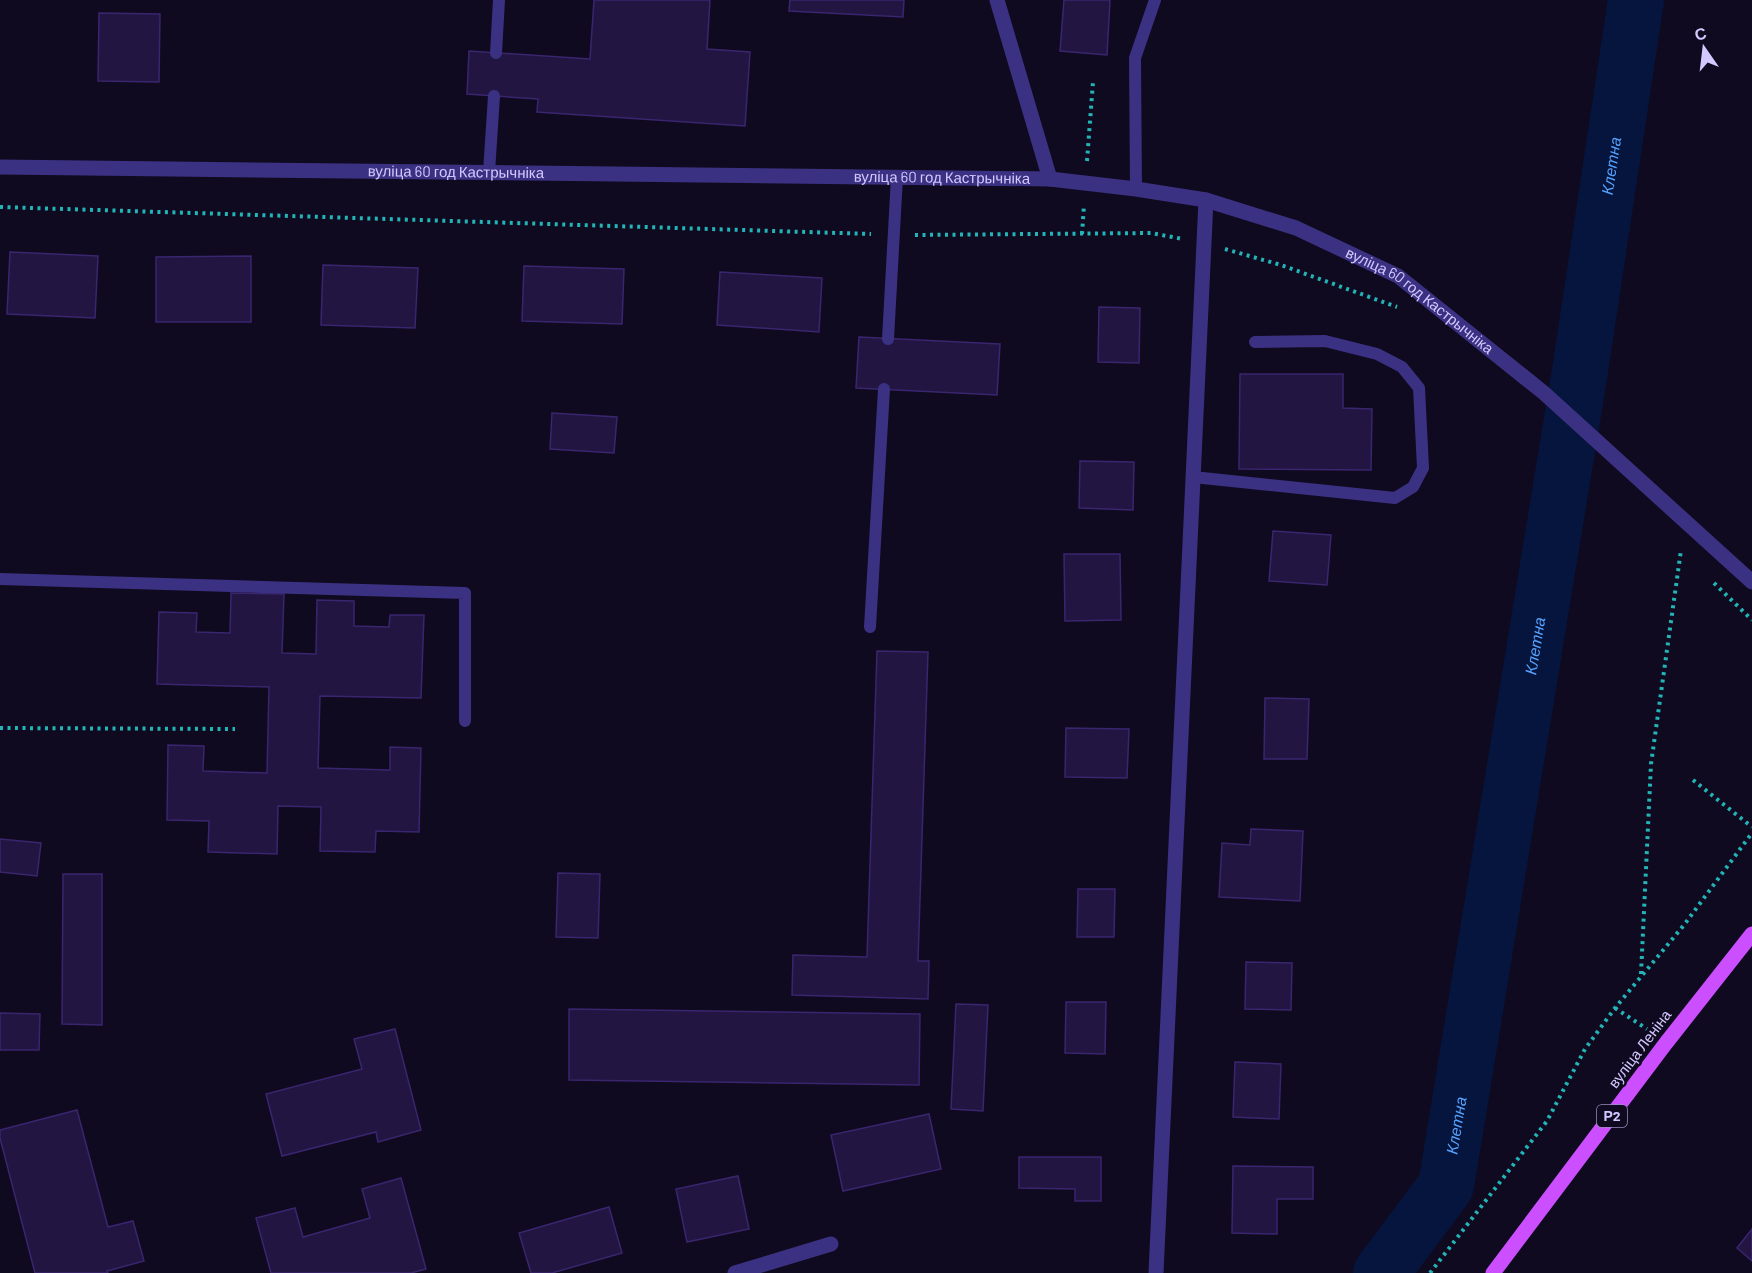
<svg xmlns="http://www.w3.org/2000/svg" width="1752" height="1273" viewBox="0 0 1752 1273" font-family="Barlow,sans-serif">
	<rect width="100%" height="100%" fill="#0f0a1f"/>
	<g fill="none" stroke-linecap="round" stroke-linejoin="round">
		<path stroke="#05153d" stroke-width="56" id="s1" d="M 1381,1273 L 1446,1186 L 1580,371 L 1636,0"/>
	</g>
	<g fill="#221541" stroke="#3a256f" stroke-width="1.5">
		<path d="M 594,0 L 710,0 L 707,49 L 750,52 L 745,126 L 537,112 L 538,99 L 467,94 L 469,51 L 590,59 Z"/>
		<path d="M 790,0 L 904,0 L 903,17 L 789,11 Z"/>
		<path d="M 1064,0 L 1110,0 L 1107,55 L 1060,51 Z"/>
		<path d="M 99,13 L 160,14 L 159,82 L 98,81 Z"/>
		<path d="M 10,252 L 98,256 L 95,318 L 7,314 Z"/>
		<path d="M 251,256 L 251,322 L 156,322 L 156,257 Z"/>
		<path d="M 323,265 L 418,268 L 415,328 L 321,325 Z"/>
		<path d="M 524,266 L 624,269 L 622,324 L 522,321 Z"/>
		<path d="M 720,272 L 822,278 L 819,332 L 717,325 Z"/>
		<path d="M 1099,307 L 1140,308 L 1139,363 L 1098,362 Z"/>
		<path d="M 859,337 L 1000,344 L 997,395 L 856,388 Z"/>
		<path d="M 1240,374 L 1343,374 L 1343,408 L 1372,409 L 1371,470 L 1239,469 Z"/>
		<path d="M 552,413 L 617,417 L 614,453 L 550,449 Z"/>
		<path d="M 1080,461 L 1134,462 L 1133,510 L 1079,508 Z"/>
		<path d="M 1273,531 L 1331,535 L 1327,585 L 1269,581 Z"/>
		<path d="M 1064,554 L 1120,554 L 1121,620 L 1065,621 Z"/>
		<path d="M 231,593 L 284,594 L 282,653 L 316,654 L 317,600 L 354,601 L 354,626 L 389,627 L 390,615 L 424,615 L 421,698 L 320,696 L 318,768 L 390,770 L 390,747 L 421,748 L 419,832 L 376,831 L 375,852 L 320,851 L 321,807 L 278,806 L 277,854 L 208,852 L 209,821 L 167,820 L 168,745 L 204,746 L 203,771 L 267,773 L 269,687 L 157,684 L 159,612 L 197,613 L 196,632 L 230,633 Z"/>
		<path d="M 877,651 L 928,652 L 918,961 L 929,961 L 928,999 L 792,995 L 793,955 L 867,957 Z"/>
		<path d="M 1265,698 L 1309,699 L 1307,759 L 1264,759 Z"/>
		<path d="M 1066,728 L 1129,729 L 1127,778 L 1065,777 Z"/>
		<path d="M 1251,829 L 1303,831 L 1300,901 L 1219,897 L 1222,843 L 1250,845 Z"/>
		<path d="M 0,839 L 41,843 L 37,876 L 0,872 Z"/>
		<path d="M 558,873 L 600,874 L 598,938 L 556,937 Z"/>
		<path d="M 63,874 L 102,874 L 102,1025 L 62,1024 Z"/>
		<path d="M 1078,889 L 1115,889 L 1114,937 L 1077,937 Z"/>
		<path d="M 1246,962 L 1292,963 L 1291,1010 L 1245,1009 Z"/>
		<path d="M 1066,1002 L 1106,1002 L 1105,1054 L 1065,1053 Z"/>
		<path d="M 956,1004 L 988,1005 L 983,1111 L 951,1109 Z"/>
		<path d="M 569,1009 L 920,1014 L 919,1085 L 569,1080 Z"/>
		<path d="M 0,1013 L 40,1014 L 39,1050 L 0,1050 Z"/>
		<path d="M 395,1029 L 421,1130 L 378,1142 L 376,1132 L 282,1156 L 266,1094 L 362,1069 L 354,1039 Z"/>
		<path d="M 1235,1062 L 1281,1064 L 1279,1119 L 1233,1117 Z"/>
		<path d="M 77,1110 L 108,1227 L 133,1221 L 144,1261 L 107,1271 L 108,1273 L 35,1273 L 0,1138 L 0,1130 Z"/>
		<path d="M 929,1114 L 941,1169 L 843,1191 L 831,1135 Z"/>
		<path d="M 1019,1157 L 1101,1157 L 1101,1201 L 1075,1201 L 1075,1189 L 1019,1188 Z"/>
		<path d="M 1233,1166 L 1313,1167 L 1313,1199 L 1277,1199 L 1277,1234 L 1232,1233 Z"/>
		<path d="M 738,1176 L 749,1229 L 687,1242 L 676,1189 Z"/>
		<path d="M 401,1178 L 426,1269 L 411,1273 L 271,1273 L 256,1218 L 295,1208 L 303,1237 L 370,1218 L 362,1189 Z"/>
		<path d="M 609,1207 L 622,1253 L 552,1273 L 531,1273 L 519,1233 Z"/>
		<path d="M 1752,1229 L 1752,1261 L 1737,1248 Z"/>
	</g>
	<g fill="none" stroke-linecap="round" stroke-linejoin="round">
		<g stroke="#23b4b8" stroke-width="4" stroke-dasharray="3 4.5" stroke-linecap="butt">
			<path d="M 1087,161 L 1093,82"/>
			<path d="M 0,207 L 871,234"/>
			<path d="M 1082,234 L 1084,205"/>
			<path d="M 915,235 L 1151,233 L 1183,239"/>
			<path d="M 1225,249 L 1281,265 L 1397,307"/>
			<path d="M 1714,583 L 1752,620"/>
			<path d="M 0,728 L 235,729"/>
			<path d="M 1693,780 L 1752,827"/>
			<path d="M 1641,974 L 1651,764 L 1681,550"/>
			<path d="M 1615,1008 L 1647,1029"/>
			<path d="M 1430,1273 L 1547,1121 L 1585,1049 L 1615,1008 L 1684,925 L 1752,833"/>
		</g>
		<g stroke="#3b3182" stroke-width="12">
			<path d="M 496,53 L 499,0"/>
			<path d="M 489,172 L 494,96"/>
			<path d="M 1136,189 L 1135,58 L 1155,0"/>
			<path d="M 888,339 L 897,177"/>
			<path d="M 1193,477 L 1395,498 L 1413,487 L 1423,468 L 1419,388 L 1402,367 L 1377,354 L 1325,341 L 1255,342"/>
			<path d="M 0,579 L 465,593 L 465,721"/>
			<path d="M 870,627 L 884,389"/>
		</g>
		<g stroke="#3b3182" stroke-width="15">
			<path d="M 997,0 L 1050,179"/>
			<path d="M 735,1273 L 831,1244"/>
			<path d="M 1156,1273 L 1206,200"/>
		</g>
		<path stroke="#3b3182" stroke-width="15" id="s2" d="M 0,167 L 1050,179 L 1136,189 L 1206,200 L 1296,228 L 1398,276 L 1544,393 L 1752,582"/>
		<path stroke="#cc4fff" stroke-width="15" d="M 1493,1273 L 1666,1043 L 1752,934"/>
	</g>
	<g text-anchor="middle" stroke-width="5" stroke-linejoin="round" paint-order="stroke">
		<rect fill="#0f0a1f" stroke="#988fbc" stroke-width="1.5" x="1597" y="1105" width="30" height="22" rx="4.5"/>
		<g font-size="14" font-weight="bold" fill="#d3c8ff">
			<text x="1612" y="1121">Р2</text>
		</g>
		<g font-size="15" fill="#d3c8ff" stroke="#0f0a1f">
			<text dy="5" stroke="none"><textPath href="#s2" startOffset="456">вуліца 60 год Кастрычніка</textPath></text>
			<text dy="5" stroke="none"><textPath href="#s2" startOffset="942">вуліца 60 год Кастрычніка</textPath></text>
			<text dy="5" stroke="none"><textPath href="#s2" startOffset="1446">вуліца 60 год Кастрычніка</textPath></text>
			<text transform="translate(1640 1049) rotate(-53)" y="5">вуліца Леніна</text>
		</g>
		<g font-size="16" font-style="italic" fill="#56a2ff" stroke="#0f0a1f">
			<text dy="6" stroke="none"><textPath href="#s1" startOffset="1142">Клетна</textPath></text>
			<text dy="6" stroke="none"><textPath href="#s1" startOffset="656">Клетна</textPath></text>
			<text dy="6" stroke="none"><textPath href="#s1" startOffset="170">Клетна</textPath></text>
		</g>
	</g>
	<g transform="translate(1704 48) rotate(346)" stroke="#0f0a1f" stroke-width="4.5" paint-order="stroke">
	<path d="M0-4.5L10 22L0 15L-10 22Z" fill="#d3c8ff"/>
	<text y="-9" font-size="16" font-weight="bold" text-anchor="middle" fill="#d3c8ff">С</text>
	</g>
</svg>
